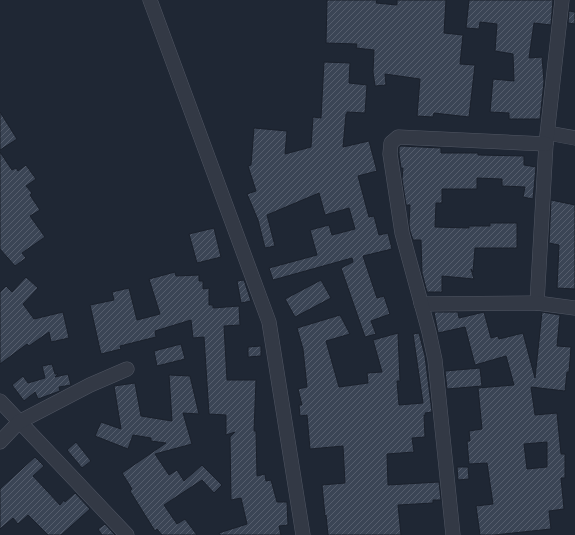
<svg xmlns="http://www.w3.org/2000/svg" width="575" height="535" viewBox="0 0 575 535" font-family="Commissioner,sans-serif">
	<defs>
		<pattern id="building-hatch" width="6" height="6" patternUnits="userSpaceOnUse"><rect width="6" height="6" fill="#3b4555"/><path d="M-1 1l2-2M0 6l6-6M5 7l2-2" fill="none" stroke="#555d6c"/></pattern>
	</defs>
	<rect width="100%" height="100%" fill="#1f2734"/>
	<g fill="url(#building-hatch)" stroke="#1a202b" fill-rule="evenodd">
		<path d="M 327,0 L 377,0 L 376,3 L 397,5 L 397,0 L 446,0 L 444,33 L 463,35 L 460,64 L 475,65 L 469,117 L 434,113 L 433,117 L 417,116 L 420,79 L 385,74 L 386,85 L 375,86 L 373,72 L 374,50 L 356,48 L 357,44 L 326,43 Z"/>
		<path d="M 469,0 L 553,0 L 551,25 L 534,23 L 529,58 L 542,57 L 544,82 L 540,119 L 509,119 L 509,113 L 490,112 L 493,79 L 514,81 L 513,54 L 495,51 L 497,24 L 480,22 L 479,29 L 466,28 Z"/>
		<path d="M 569,11 L 575,12 L 575,24 L 568,23 Z"/>
		<path d="M 324,62 L 350,63 L 349,83 L 367,85 L 365,113 L 347,112 L 347,114 L 346,114 L 343,147 L 369,141 L 377,171 L 358,176 L 369,217 L 374,216 L 379,235 L 388,233 L 392,249 L 363,256 L 377,298 L 384,296 L 390,314 L 371,321 L 376,334 L 365,337 L 341,268 L 353,262 L 352,258 L 273,280 L 269,268 L 317,255 L 310,230 L 329,225 L 332,235 L 355,229 L 349,208 L 325,215 L 319,193 L 267,215 L 275,246 L 265,248 L 258,220 L 247,194 L 256,191 L 248,166 L 251,165 L 254,128 L 287,131 L 285,154 L 311,147 L 313,117 L 321,118 Z"/>
		<path d="M 0,112 L 17,139 L 0,150 Z"/>
		<path d="M 401,146 L 441,148 L 441,153 L 478,153 L 478,155 L 524,156 L 524,165 L 536,167 L 533,199 L 523,197 L 525,187 L 502,186 L 502,179 L 477,178 L 477,189 L 442,189 L 442,203 L 436,203 L 435,227 L 469,228 L 469,226 L 490,226 L 490,223 L 517,223 L 517,248 L 475,248 L 473,272 L 471,269 L 474,279 L 442,276 L 442,292 L 427,292 L 422,273 L 421,240 L 413,240 L 410,231 L 409,224 L 410,205 L 406,205 L 402,179 L 403,168 L 401,168 L 399,154 L 399,147 Z"/>
		<path d="M 0,152 L 12,170 L 16,168 L 18,171 L 26,165 L 36,179 L 26,186 L 32,193 L 30,195 L 40,210 L 30,216 L 45,237 L 22,253 L 26,258 L 15,266 L 0,249 Z"/>
		<path d="M 551,200 L 575,205 L 575,289 L 557,288 L 559,245 L 549,243 Z"/>
		<path d="M 214,228 L 221,257 L 197,263 L 189,234 Z"/>
		<path d="M 175,272 L 176,276 L 199,275 L 199,281 L 203,281 L 203,289 L 209,288 L 209,305 L 213,305 L 213,308 L 239,306 L 240,325 L 224,326 L 227,380 L 256,380 L 254,431 L 256,431 L 257,476 L 265,474 L 266,481 L 271,480 L 277,502 L 287,502 L 288,525 L 279,526 L 281,535 L 220,535 L 219,533 L 247,524 L 241,498 L 231,500 L 230,437 L 235,432 L 226,435 L 226,415 L 209,414 L 204,337 L 193,338 L 191,320 L 155,331 L 156,337 L 120,346 L 121,349 L 101,354 L 90,305 L 114,300 L 112,292 L 129,288 L 137,320 L 160,314 L 149,279 Z"/>
		<path d="M 26,277 L 38,288 L 23,304 L 34,319 L 63,312 L 69,338 L 51,342 L 49,332 L 29,346 L 27,344 L 0,364 L 0,292 L 6,286 L 12,292 Z"/>
		<path d="M 244,280 L 251,301 L 241,303 L 237,281 Z"/>
		<path d="M 321,280 L 331,298 L 295,317 L 285,299 Z"/>
		<path d="M 434,312 L 458,312 L 459,318 L 484,312 L 491,338 L 498,336 L 499,339 L 523,333 L 535,378 L 542,312 L 560,315 L 557,346 L 571,347 L 569,372 L 567,372 L 565,391 L 531,387 L 535,415 L 557,413 L 561,454 L 565,454 L 565,478 L 561,478 L 564,509 L 549,511 L 551,529 L 494,535 L 480,535 L 476,506 L 493,504 L 487,463 L 469,464 L 467,441 L 470,441 L 469,431 L 482,429 L 478,388 L 514,385 L 506,356 L 475,365 L 465,327 L 438,333 ZM 547,442 L 547,467 L 527,469 L 524,444 Z"/>
		<path d="M 340,315 L 350,334 L 326,341 L 339,387 L 368,383 L 367,373 L 382,372 L 373,340 L 398,333 L 400,381 L 397,381 L 399,405 L 423,403 L 413,334 L 419,333 L 425,356 L 432,412 L 425,413 L 426,415 L 424,415 L 425,437 L 412,438 L 414,452 L 387,454 L 388,485 L 439,482 L 441,500 L 433,500 L 433,503 L 398,505 L 401,535 L 328,535 L 326,515 L 325,516 L 322,485 L 345,483 L 343,446 L 310,449 L 307,415 L 300,416 L 299,405 L 302,405 L 298,389 L 307,387 L 303,349 L 297,328 Z"/>
		<path d="M 181,344 L 185,359 L 157,366 L 154,351 Z"/>
		<path d="M 261,346 L 261,356 L 248,357 L 248,347 Z"/>
		<path d="M 52,364 L 55,374 L 58,374 L 55,377 L 68,374 L 71,385 L 59,387 L 60,391 L 38,399 L 35,392 L 24,401 L 12,385 L 23,376 L 28,383 L 45,378 L 42,366 Z"/>
		<path d="M 480,368 L 482,386 L 447,389 L 445,371 Z"/>
		<path d="M 169,375 L 190,376 L 199,414 L 183,413 L 192,444 L 155,454 L 169,475 L 177,470 L 184,481 L 202,465 L 222,485 L 214,493 L 202,480 L 164,505 L 177,524 L 185,519 L 197,535 L 162,535 L 157,529 L 155,531 L 130,491 L 132,489 L 122,473 L 166,443 L 151,441 L 151,438 L 133,435 L 128,449 L 95,436 L 101,422 L 121,429 L 114,386 L 135,383 L 141,416 L 172,421 Z"/>
		<path d="M 76,442 L 91,461 L 82,468 L 67,450 Z"/>
		<path d="M 35,457 L 44,466 L 33,476 L 60,505 L 64,500 L 65,502 L 75,493 L 90,509 L 61,535 L 48,535 L 28,515 L 18,524 L 13,518 L 0,529 L 0,489 Z"/>
		<path d="M 457,467 L 468,467 L 469,479 L 458,480 Z"/>
		<path d="M 105,524 L 115,535 L 102,535 L 98,529 Z"/>
	</g>
	<g fill="none" stroke-linecap="round" stroke-linejoin="round">
		<g stroke="#505663" stroke-width="15">
			<g id="minor">
				<path d="M 150,0 L 269,322 L 303,535"/>
				<path d="M 548,133 L 575,138"/>
				<path d="M 537,303 L 546,144 L 562,0"/>
				<path d="M 421,304 L 537,303 L 575,308"/>
				<path d="M 0,401 L 127,535"/>
				<path d="M 0,442 L 19,422 L 90,385 L 127,369"/>
				<path d="M 453,535 L 435,360 L 429,332 L 402,233 L 390,154 L 391,143 L 398,137 L 546,144"/>
			</g>
		</g>
		<use href="#minor" stroke="#333945" stroke-width="14"/>
	</g>
</svg>
